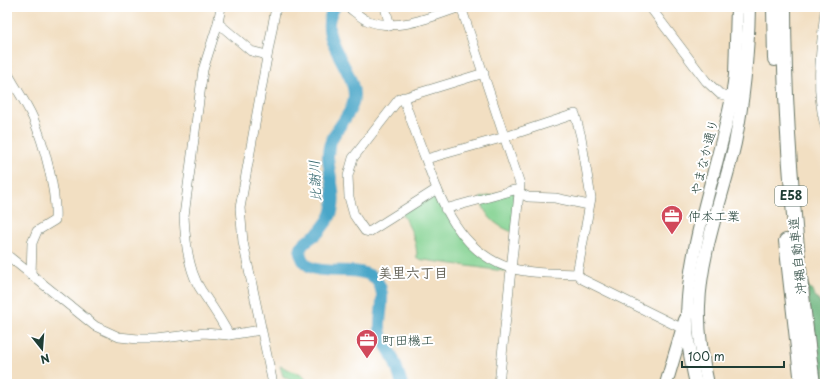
<svg xmlns="http://www.w3.org/2000/svg" width="832" height="391" viewBox="0 0 832 391" font-family="'Playpen Sans','Klee One',sans-serif">
	<rect width="100%" height="100%" fill="#fff"/>
	<filter id="ink" filterUnits="userSpaceOnUse"><feTurbulence type="fractalNoise" baseFrequency=".025" numOctaves="2"/><feDisplacementMap in="SourceGraphic" scale="8" xChannelSelector="R" yChannelSelector="G"/><feConvolveMatrix kernelMatrix="1 2 1 2 8 2 1 2 1" color-interpolation-filters="sRGB"/></filter>
	<filter id="wash" filterUnits="userSpaceOnUse"><feTurbulence type="fractalNoise" baseFrequency=".012" numOctaves="4" result="noise"/><feDisplacementMap in="SourceGraphic" scale="16" xChannelSelector="R" yChannelSelector="G"/><feGaussianBlur stdDeviation="0.9" result="paint"/><feColorMatrix in="noise" values="0 0 0 0 0 0 0 0 0 0 0 0 0 0 0 0 0 1.4 0 .05"/><feComposite in="paint" operator="in"/></filter>
	<g filter="url(#wash)">
		<rect width="100%" height="100%" fill="#f2dfc2"/>
		<g fill="#83d291" stroke="#518862">
			<path d="M 437,189 L 460,233 L 511,272 L 417,259 C 417,241 411,228 401,213 Z"/>
			<path d="M 514,190 L 515,233 C 496,226 486,218 480,198 Z"/>
			<path d="M 280,366 L 304,376 L 306,381 L 293,382 L 283,376 Z"/>
		</g>
		<path fill="#6ab47b" stroke="#447858" d="M 807,284 L 825,310 L 825,384 L 818,384 Z"/>
		<g fill="none" stroke-linecap="round" stroke-linejoin="round">
			<path stroke="#49a6c8" stroke-width="12" d="M 335,7 C 311,40 365,74 352,106 C 345,124 327,136 328,157 C 329,177 340,202 328,220 C 325,224 322,228 319,232 C 311,239 297,244 301,256 C 308,281 354,263 373,277 C 389,290 379,311 380,328 C 381,340 387,346 392,356 C 396,364 399,375 402,384"/>
		</g>
	</g>
	<g filter="url(#ink)">
		<g fill="none" stroke-linecap="round" stroke-linejoin="round">
			<g stroke="#697666" stroke-width="10">
				<g id="minor">
					<path d="M 221,7 L 218,23 L 203,70 L 184,216 C 185,238 188,271 201,290 C 211,305 221,319 229,335"/>
					<path d="M 348,7 C 354,11 360,17 366,20 C 397,33 430,17 460,7"/>
					<path d="M 385,7 L 390,26"/>
					<path d="M 461,7 L 520,184 L 499,384"/>
					<path d="M 650,7 L 706,81 L 720,94 L 737,98"/>
					<path d="M 825,11 C 821,48 815,89 825,126"/>
					<path d="M 218,23 L 251,51 L 267,55"/>
					<path d="M 7,72 C 15,87 26,102 33,118 C 44,144 57,192 55,220 L 37,231 L 32,243 L 31,275"/>
					<path d="M 403,97 C 410,118 418,139 426,160 C 442,204 460,252 510,268 C 531,274 555,273 577,274 L 582,279 L 677,326 L 682,327"/>
					<path d="M 426,159 L 505,137 L 575,114 L 581,137 L 591,198 L 577,274"/>
					<path d="M 437,189 L 369,232 L 365,231 L 360,224 L 354,215 L 349,197 L 348,176 L 353,158 L 399,99 L 484,73"/>
					<path d="M 445,209 L 514,190 L 528,197 L 555,198 L 589,205"/>
					<path d="M 7,255 L 95,326 L 119,337 L 138,339 L 156,339 L 204,333 L 229,335 L 261,330"/>
					<path d="M 273,384 L 243,242 L 240,208 L 276,7"/>
				</g>
			</g>
			<g stroke="#697666" stroke-width="14">
				<g id="major">
					<path d="M 666,384 L 685,320"/>
					<path d="M 696,384 C 691,361 686,338 687,315 C 689,240 718,169 732,97 L 735,75 L 737,7"/>
					<path d="M 708,384 C 702,358 698,332 699,306 C 701,250 723,197 735,143 C 744,98 748,53 749,7"/>
				</g>
			</g>
			<g stroke="#697666" stroke-width="16">
				<g id="highway">
					<path d="M 774,7 L 775,59"/>
					<path d="M 784,7 C 784,134 796,258 813,384"/>
					<path d="M 786,241 L 802,384"/>
				</g>
			</g>
			<use href="#minor" stroke="#fff" stroke-width="9"/>
			<use href="#major" stroke="#fff" stroke-width="12"/>
			<use href="#highway" stroke="#fff" stroke-width="14"/>
		</g>
	</g>
	<defs>
		<g id="office-pin" transform="scale(1.15)"><path d="M0 17L-7.5 6A9.5 9.5 0 1 1 7.5 6Z" fill="#d1495b" stroke="#fff"/><path d="M-6-3h4V-5.5h4V-3h4V5H-6ZM-1-4.5V-3h2v-1.5ZM-6 0V1H6V0Z" fill="#fff"/></g>
	</defs>
	<g fill-rule="evenodd">
		<use href="#office-pin" x="672" y="216"/>
		<use href="#office-pin" x="367" y="340"/>
	</g>
	<g text-anchor="middle" stroke-width="4" stroke-linejoin="round" paint-order="stroke">
		<rect fill="#fff" stroke="#627771" stroke-width="1" x="775" y="186" width="32" height="20" rx="3"/>
		<g font-size="12" font-weight="bold" fill="#1f3d34">
			<text x="791" y="200">E58</text>
		</g>
		<g font-size="13" fill="#1f3d34" stroke="#fff">
			<text transform="translate(704 157) rotate(-76)" y="5">やまなか通り</text>
			<text transform="translate(797 256) rotate(-96)" y="5">沖縄自動車道</text>
		</g>
		<g font-size="13" fill="#1f3d34" stroke="#fff" text-anchor="start">
			<text x="688" y="221">仲本工業</text>
			<text x="382" y="345">町田機工</text>
		</g>
		<g font-size="14" font-style="italic" fill="#2e6268" stroke="#fff">
			<text transform="translate(315 181) rotate(-93)" y="5">比謝川</text>
		</g>
		<g font-size="14" font-weight="bold" fill="#605e52" stroke="#fff">
			<text x="413" y="278">美里六丁目</text>
		</g>
	</g>
	<rect width="832" height="391" fill="none" stroke="#fff" stroke-width="24"/>
	<g transform="translate(42 349) rotate(163)" stroke="#ffffff" stroke-width="3" paint-order="stroke">
	<path d="M0-3L7 15L0 10L-7 15Z" fill="#1f3d34"/>
	<text y="-6" font-size="11" font-weight="bold" text-anchor="middle" fill="#1f3d34">N</text>
	</g>
	<path d="M682 361v6h102v-6" fill="none" stroke="#1f3d34" stroke-width="2"/>
	<text x="688" y="361" font-size="12" fill="#1f3d34" stroke="#ffffff" stroke-width="3" paint-order="stroke">100 m</text>
</svg>
